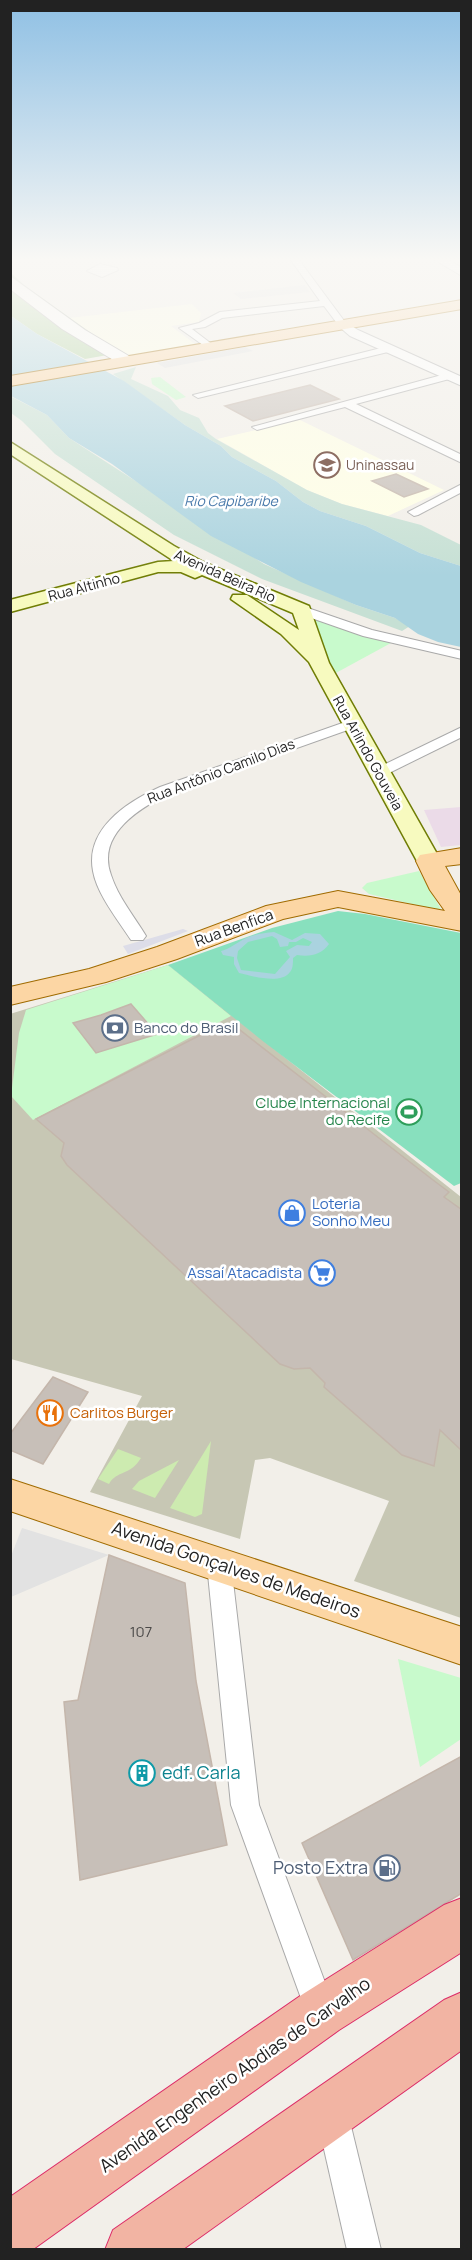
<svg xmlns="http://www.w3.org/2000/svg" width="472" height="2260" viewBox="0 0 472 2260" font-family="Manrope,sans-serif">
	<rect width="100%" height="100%" fill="#f2efe9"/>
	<path fill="#ebdbe8" d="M 461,807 L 461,845 L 441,847 L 424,810 Z"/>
	<g fill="#ffffe5">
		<path d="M 192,304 L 201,313 L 199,322 L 171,326 L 195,344 L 126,356 L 69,318 Z"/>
		<path d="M 300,420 L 444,490 L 388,516 L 342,504 L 307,490 L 217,439 Z"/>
	</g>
	<path fill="#c7c7b4" d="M 168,965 L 461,1197 L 461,1618 L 354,1581 L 389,1501 L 270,1458 L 255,1460 L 240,1539 L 90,1492 L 142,1396 L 11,1359 L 10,1014 Z"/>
	<g fill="#cdebb0">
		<path d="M 211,1441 L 202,1514 L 195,1517 L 170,1508 Z"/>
		<path d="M 118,1449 L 141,1458 C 130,1476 117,1470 109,1484 L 98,1479 Z"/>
		<path d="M 179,1460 L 155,1498 L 132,1489 L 139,1481 Z"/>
	</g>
	<path fill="#add19e" d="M 10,272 L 24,285 L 119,353 L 85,359 L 37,334 L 11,316 Z"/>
	<g fill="#c6e0d4">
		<path d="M 136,367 L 131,379 L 168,396 L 180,410 L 199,418 L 208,433 L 216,439 L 307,490 L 342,504 L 421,525 L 461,545 L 461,566 L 420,553 L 366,526 L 320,511 L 303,502 L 276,481 L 232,457 L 221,446 L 185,425 L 113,374 Z"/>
		<path d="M 10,396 L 47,415 L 69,438 L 264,564 L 356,605 L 395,618 L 410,626 L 402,631 L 262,579 L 174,535 L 55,454 L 22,421 L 11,413 Z"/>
	</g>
	<g fill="#c8facc">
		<path d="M 160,377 L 186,397 L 176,400 L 152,384 L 151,378 Z"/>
		<path d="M 313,619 L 391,643 L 334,674 L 321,651 Z"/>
		<path d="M 419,871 L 442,911 L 369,894 L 362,888 L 367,883 Z"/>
		<path d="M 168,965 L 231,1016 L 33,1120 L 11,1096 L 19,1033 L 26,1010 Z"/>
		<path d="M 398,1659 L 461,1678 L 461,1739 L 420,1767 Z"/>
	</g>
	<path fill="#88e0be" d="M 338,911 L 365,914 L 461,933 L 461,1183 L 454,1186 L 264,1042 L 168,965 L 272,928 Z"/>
	<g fill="#e2e2e2">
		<path d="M 305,285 L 310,292 L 241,299 L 233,293 Z"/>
		<path d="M 245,347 L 253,351 L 165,368 L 157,363 Z"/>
		<path d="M 22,1528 L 109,1555 L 11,1597 L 11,1556 Z"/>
	</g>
	<path fill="#dddde8" d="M 183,929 L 188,931 L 128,954 L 123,946 Z"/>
	<g fill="#aad3df" fill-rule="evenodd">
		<path d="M 11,316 L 37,334 L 124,381 L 185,425 L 221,446 L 232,457 L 276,481 L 303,502 L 320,511 L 366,526 L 420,553 L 461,566 L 461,647 L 438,642 L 418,634 L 395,618 L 356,605 L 301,582 L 211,536 L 112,464 L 69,438 L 47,415 L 11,396 Z"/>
		<path d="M 274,932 L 292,940 L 305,933 L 320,934 L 329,944 C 321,955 310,957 297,955 L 293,958 C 293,963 293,969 290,972 C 281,985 252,976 239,973 L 234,964 L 234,957 L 223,955 L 221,951 C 229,949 232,946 239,942 C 250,935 262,933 274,932 ZM 272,936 L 277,939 L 280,947 L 288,946 L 289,942 L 296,942 L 303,938 L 312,942 L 309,946 L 297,945 L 286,951 L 290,957 L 275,974 L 241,970 L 237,958 L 238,951 L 248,942 Z"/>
	</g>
	<g fill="#c7bfb8" stroke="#c4b6ab" stroke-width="1.5">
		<path d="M 310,385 L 339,399 L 253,421 L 225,406 Z"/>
		<path d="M 396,474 L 428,489 L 404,497 L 372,481 Z"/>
		<path d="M 131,1004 L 157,1034 L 96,1053 L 73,1023 L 101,1015 Z"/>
		<path d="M 222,1024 L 230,1030 L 236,1027 L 433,1180 L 449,1192 L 444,1197 L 462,1210 L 462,1451 L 440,1430 L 434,1466 L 402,1455 L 324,1387 L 325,1383 L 310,1368 L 294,1369 L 280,1364 L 67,1165 L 61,1156 L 64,1143 L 36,1119 Z"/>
		<path d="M 53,1377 L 88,1392 L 43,1464 L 10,1450 L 10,1434 Z"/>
		<path d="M 109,1555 L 185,1583 L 196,1681 L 227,1845 L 80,1880 L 64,1702 L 78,1700 Z"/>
		<path d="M 462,1756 L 462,1893 L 353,1960 L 302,1843 Z"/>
	</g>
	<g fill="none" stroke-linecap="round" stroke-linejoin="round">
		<g stroke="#a9a9a9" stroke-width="2">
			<path id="pedestrian" d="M 10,283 L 68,325 L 127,362 L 120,364 L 62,329 L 10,289 Z"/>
		</g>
		<g stroke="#a9a9a9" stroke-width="2">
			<g id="minor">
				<path d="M 291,260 L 299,260 L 345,322 L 345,326 L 339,326 L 324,306 L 222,318 L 205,327 L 192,329 L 213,345 L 213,349 L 210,350 L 179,328 L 199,323 L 220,312 L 320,301 Z"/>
				<path d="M 100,264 L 117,268 L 118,270 L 102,277 L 87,271 Z"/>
				<path d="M 10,276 L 85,330 L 134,359 L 134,363 L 126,363 L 79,334 L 10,284 Z"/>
				<path d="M 389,346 L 392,347 L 392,351 L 198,398 L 193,395 Z"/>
				<path d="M 449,373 L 454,376 L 453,378 L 356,404 L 462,455 L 462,463 L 345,407 L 257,430 L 252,427 Z"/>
				<path d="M 462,484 L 462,492 L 418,515 L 414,516 L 408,512 Z"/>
				<path d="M 302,606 L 372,630 L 462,651 L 462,659 L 363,636 L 297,613 L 295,610 L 297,607 Z"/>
				<path d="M 351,720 L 356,721 L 358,724 L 356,727 L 170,793 C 140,808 96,834 111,875 C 118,897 134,916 146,936 L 143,940 L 131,940 C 118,920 97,894 93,871 C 85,829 127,802 160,787 Z"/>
				<path d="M 462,727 L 462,737 L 383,776 L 378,778 L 370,773 L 373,770 Z"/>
				<path d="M 219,1553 L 228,1556 L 231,1564 L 259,1805 L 336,2012 L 332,2023 L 321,2027 L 310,2023 L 306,2012 L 231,1805 L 207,1564 L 210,1556 Z"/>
				<path d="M 332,2098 L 343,2103 L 348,2114 L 381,2250 L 347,2250 L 316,2114 L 321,2103 Z"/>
			</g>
		</g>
		<g stroke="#a9a9a9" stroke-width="2">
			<g id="tertiary">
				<path d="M 435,260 L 449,260 L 462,268 L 462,276 Z"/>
				<path d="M 342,320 L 358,330 L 462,377 L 462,386 L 350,336 L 336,324 Z"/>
			</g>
		</g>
		<g stroke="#707d05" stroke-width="3">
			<path id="secondary" d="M 10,442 L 174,546 L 203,562 L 309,606 L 329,663 L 441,861 L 437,866 L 429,868 L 421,866 L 417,861 L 309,662 L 281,634 L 231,599 L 233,595 L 247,595 L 299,630 L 293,613 L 202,575 L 195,578 L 181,572 L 158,572 L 10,612 L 10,600 L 158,562 L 174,561 L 10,454 Z"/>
		</g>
		<g stroke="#a06b00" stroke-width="2">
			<g id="primary">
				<path d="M 462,300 L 462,309 L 10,386 L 10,376 Z"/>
				<path d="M 462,848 L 462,864 L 445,866 L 462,897 L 462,931 L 338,907 L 283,919 L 177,959 L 106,982 L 10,1005 L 10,987 L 89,969 L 157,947 L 266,906 L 338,891 L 445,911 L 430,890 L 416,861 L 420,855 Z"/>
				<path d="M 10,1479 L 462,1627 L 462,1665 L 10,1511 Z"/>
			</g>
		</g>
		<g stroke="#dc2a67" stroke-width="2">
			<g id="trunk">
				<path d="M 462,1898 L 462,1952 L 339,2030 L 32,2250 L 10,2250 L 10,2197 L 303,1994 L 444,1905 Z"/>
				<path d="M 462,1992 L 462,2050 L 182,2250 L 105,2250 L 113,2230 L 444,2000 Z"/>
			</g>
		</g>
		<use href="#pedestrian" fill="#fff" fill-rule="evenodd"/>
		<use href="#minor" fill="#fff" fill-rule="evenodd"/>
		<use href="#tertiary" fill="#fff" fill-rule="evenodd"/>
		<use href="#secondary" fill="#f7fabf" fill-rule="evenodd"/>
		<use href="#primary" fill="#fcd6a4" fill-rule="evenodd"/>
		<use href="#trunk" fill="#f2b4a3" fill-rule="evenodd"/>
	</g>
	<linearGradient id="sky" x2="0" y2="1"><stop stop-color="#8fc0e4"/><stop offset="0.45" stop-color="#f9f8f5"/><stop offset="1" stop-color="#f9f8f5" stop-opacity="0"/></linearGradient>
	<rect width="472" height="576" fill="url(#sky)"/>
	<defs>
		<g id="university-ring" transform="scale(1.35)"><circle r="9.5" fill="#fff" stroke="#8d6e63" stroke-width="1.5"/><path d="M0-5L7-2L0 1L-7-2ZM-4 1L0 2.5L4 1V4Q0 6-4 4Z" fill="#8d6e63"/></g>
		<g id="bank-ring" transform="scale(1.35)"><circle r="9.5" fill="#fff" stroke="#5c6f8a" stroke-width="1.5"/><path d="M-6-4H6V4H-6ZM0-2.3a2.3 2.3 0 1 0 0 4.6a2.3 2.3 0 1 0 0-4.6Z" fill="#5c6f8a"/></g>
		<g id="stadium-ring" transform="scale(1.35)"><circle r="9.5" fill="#fff" stroke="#2e9e5b" stroke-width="1.5"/><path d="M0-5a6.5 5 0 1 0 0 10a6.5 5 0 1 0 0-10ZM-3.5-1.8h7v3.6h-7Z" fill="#2e9e5b"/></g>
		<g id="shop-ring" transform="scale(1.35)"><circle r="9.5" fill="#fff" stroke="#3f7fe0" stroke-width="1.5"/><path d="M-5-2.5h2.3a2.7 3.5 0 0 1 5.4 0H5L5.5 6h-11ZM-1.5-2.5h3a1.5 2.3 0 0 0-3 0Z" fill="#3f7fe0"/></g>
		<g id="supermarket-ring" transform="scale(1.35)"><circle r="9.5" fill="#fff" stroke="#3f7fe0" stroke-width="1.5"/><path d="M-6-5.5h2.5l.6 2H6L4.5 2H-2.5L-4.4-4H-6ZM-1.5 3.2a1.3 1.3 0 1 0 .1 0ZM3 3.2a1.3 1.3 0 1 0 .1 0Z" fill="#3f7fe0"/></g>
		<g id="restaurant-ring" transform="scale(1.35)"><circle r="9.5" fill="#fff" stroke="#e8710a" stroke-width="1.5"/><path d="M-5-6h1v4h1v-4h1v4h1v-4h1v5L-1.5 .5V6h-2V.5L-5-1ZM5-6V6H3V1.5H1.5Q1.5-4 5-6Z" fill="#e8710a"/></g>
		<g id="building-ring" transform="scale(1.35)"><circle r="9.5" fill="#fff" stroke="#0f9aa8" stroke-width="1.5"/><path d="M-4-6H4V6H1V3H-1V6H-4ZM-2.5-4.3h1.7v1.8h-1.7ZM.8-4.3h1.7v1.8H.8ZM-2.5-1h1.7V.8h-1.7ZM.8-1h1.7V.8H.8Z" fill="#0f9aa8"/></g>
		<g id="fuel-ring" transform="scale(1.35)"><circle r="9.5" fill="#fff" stroke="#5c6f8a" stroke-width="1.5"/><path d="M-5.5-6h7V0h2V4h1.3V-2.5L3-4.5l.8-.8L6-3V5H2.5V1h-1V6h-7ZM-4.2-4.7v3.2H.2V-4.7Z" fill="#5c6f8a"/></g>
	</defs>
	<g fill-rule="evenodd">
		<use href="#university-ring" x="327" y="465"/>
		<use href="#bank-ring" x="115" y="1028"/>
		<use href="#stadium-ring" x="409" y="1112"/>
		<use href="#shop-ring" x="292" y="1213"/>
		<use href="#supermarket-ring" x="322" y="1273"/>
		<use href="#restaurant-ring" x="50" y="1413"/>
		<use href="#building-ring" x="142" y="1773"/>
		<use href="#fuel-ring" x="387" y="1868"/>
	</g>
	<g text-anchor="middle" stroke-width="5" stroke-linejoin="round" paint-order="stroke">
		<g font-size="14" fill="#785e54" stroke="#fff" text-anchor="start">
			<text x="346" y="470">Uninassau</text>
		</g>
		<g font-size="14" font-style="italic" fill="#4a7aab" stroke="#fff">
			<text x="231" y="506">Rio Capibaribe</text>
		</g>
		<g font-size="14" fill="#222" stroke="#fff">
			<text transform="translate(225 576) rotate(24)" y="5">Avenida Beira Rio</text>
			<text transform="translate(84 587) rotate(-15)" y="5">Rua Altinho</text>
			<text transform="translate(368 753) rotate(61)" y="5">Rua Arlindo Gouveia</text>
			<text transform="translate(221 771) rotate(-21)" y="5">Rua Antônio Camilo Dias</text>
		</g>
		<g font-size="15" fill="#222" stroke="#fff">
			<text transform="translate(234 928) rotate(-20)" y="5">Rua Benfica</text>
		</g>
		<g font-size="15" fill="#4e5e75" stroke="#fff" text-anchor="start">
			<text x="134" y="1033">Banco do Brasil</text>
		</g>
		<g font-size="15" fill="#27864d" stroke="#fff" text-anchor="end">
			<text x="390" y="1108">Clube Internacional<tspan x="390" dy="17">do Recife</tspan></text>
		</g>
		<g font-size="15" fill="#366cbe" stroke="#fff" text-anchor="start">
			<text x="312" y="1209">Loteria<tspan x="312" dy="17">Sonho Meu</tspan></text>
			<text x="302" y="1278" text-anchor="end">Assaí Atacadista</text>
		</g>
		<g font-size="15" fill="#c56008" stroke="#fff" text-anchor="start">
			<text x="70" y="1418">Carlitos Burger</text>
		</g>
		<g font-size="15" fill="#4b4948">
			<text x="141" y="1637">107</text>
		</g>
		<g font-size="18" fill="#222" stroke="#fff">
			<text transform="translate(236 1570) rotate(19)" y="6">Avenida Gonçalves de Medeiros</text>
			<text transform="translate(235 2075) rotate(-35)" y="6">Avenida Engenheiro Abdias de Carvalho</text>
		</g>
		<g font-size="18" fill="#0d838f" stroke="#fff" text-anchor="start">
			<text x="162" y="1779">edf. Carla</text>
		</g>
		<g font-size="18" fill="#4e5e75" stroke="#fff" text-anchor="end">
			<text x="368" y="1874">Posto Extra</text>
		</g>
	</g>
	<rect width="472" height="2260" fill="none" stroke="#222222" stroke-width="24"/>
</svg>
